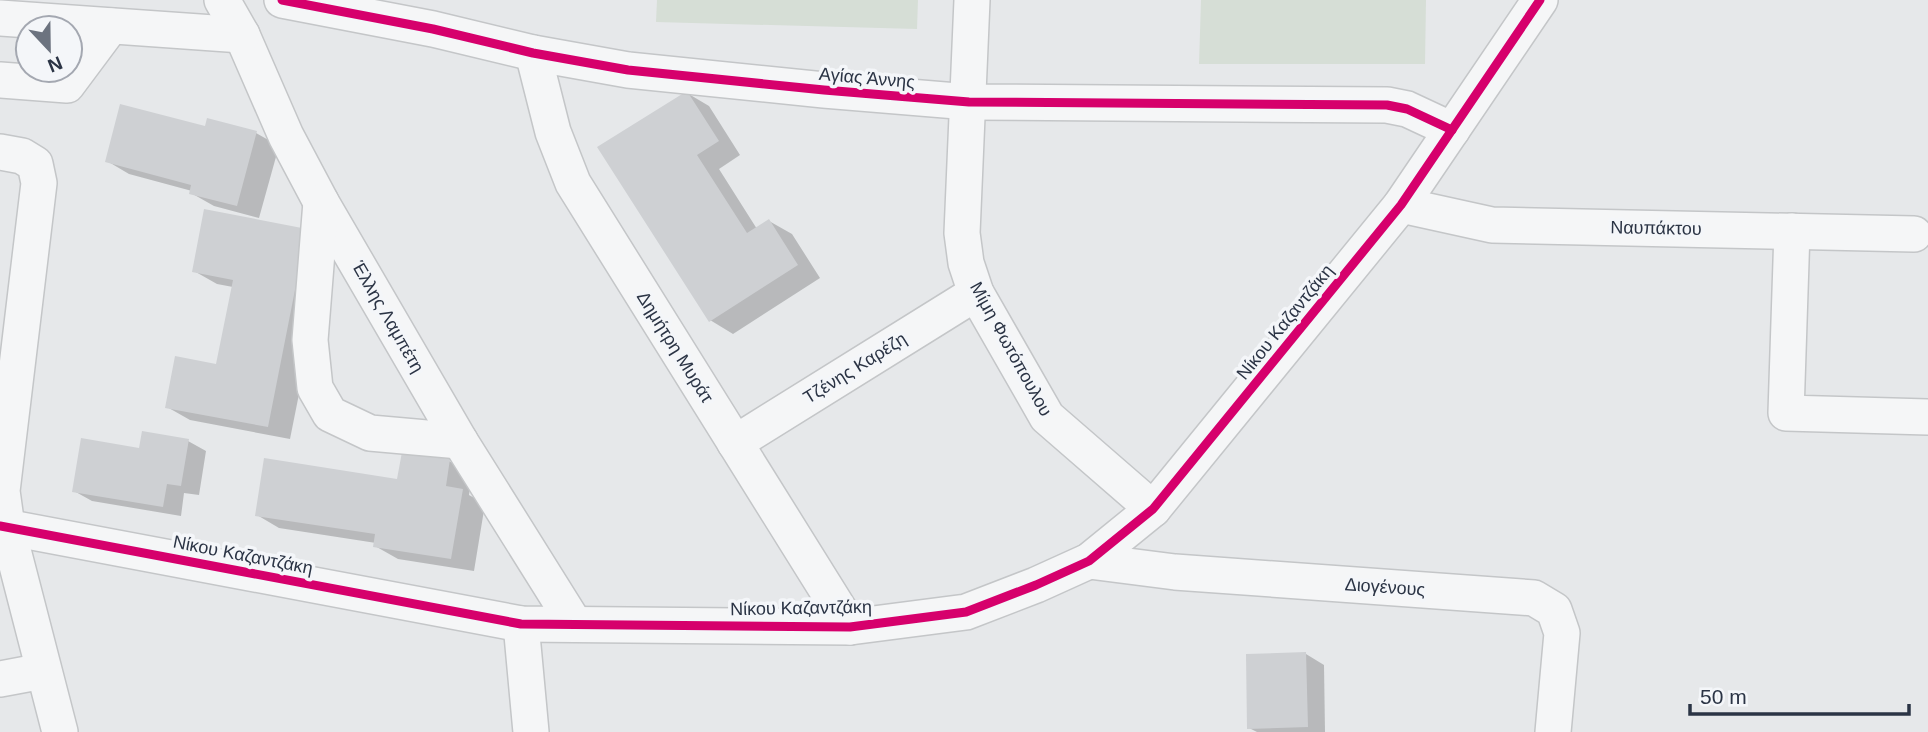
<svg xmlns="http://www.w3.org/2000/svg" width="1928" height="732" viewBox="0 0 1928 732" font-family="Arial,sans-serif">
	<rect width="100%" height="100%" fill="#e6e8ea"/>
	<g fill="#d6ded6">
		<path d="M 657,0 L 918,0 L 917,29 L 656,22 Z"/>
		<path d="M 1201,0 L 1426,0 L 1425,64 L 1199,64 Z"/>
	</g>
	<g fill="#0003">
		<path d="M 687,93 L 709,106 L 740,155 L 719,169 L 757,229 L 769,221 L 792,234 L 820,278 L 733,334 L 710,320 Z"/>
		<path d="M 256,133 L 279,146 L 259,218 L 214,206 L 191,193 L 192,191 L 129,174 L 107,161 Z"/>
		<path d="M 329,244 L 290,439 L 190,420 L 167,407 L 217,366 L 233,287 L 217,284 L 194,271 Z"/>
		<path d="M 188,441 L 206,451 L 199,495 L 184,493 L 181,516 L 92,501 L 74,491 L 140,450 Z"/>
		<path d="M 449,461 L 472,474 L 469,495 L 485,504 L 474,571 L 398,559 L 375,546 L 376,543 L 279,528 L 257,515 L 399,481 Z"/>
		<path d="M 1306,654 L 1324,665 L 1325,732 L 1257,732 L 1249,728 Z"/>
	</g>
	<g fill="#ced0d3">
		<path d="M 687,91 L 719,141 L 697,155 L 747,233 L 769,219 L 798,265 L 709,322 L 597,147 Z"/>
		<path d="M 120,104 L 205,126 L 207,118 L 257,131 L 237,206 L 189,194 L 191,185 L 105,162 Z"/>
		<path d="M 204,209 L 307,229 L 268,427 L 165,408 L 175,356 L 216,364 L 233,280 L 192,272 Z"/>
		<path d="M 142,431 L 189,439 L 181,486 L 167,484 L 163,507 L 72,492 L 81,438 L 139,448 Z"/>
		<path d="M 402,452 L 450,459 L 446,486 L 463,489 L 451,559 L 373,547 L 375,534 L 255,516 L 264,458 L 397,479 Z"/>
		<path d="M 1306,652 L 1308,727 L 1247,729 L 1246,654 Z"/>
	</g>
	<g fill="none" stroke-linecap="round" stroke-linejoin="round">
		<g stroke="#c4c6c8" stroke-width="38">
			<g id="minor">
				<path d="M 222,0 L 242,35 L 286,136 L 321,202 L 460,441 L 574,623"/>
				<path d="M 282,0 L 433,29 L 533,53 L 628,70 L 824,90 L 969,102 L 1387,105 L 1407,109 L 1452,130"/>
				<path d="M 972,0 L 962,233 L 966,263 L 976,293 L 1047,417 L 1153,509"/>
				<path d="M 0,18 L 242,35"/>
				<path d="M 533,53 L 553,132 L 573,183 L 850,627"/>
				<path d="M 0,80 L 67,85 L 111,26"/>
				<path d="M 0,152 L 22,156 L 35,164 L 39,183 L 2,491 L 7,527 L 60,732"/>
				<path d="M 321,202 L 310,340 L 315,388 L 330,414 L 370,433 L 460,441"/>
				<path d="M 1401,205 L 1492,225 L 1914,234"/>
				<path d="M 1792,231 L 1786,413 L 1928,417"/>
				<path d="M 735,443 L 976,293"/>
				<path d="M 0,526 L 521,624 L 850,627 L 966,612 L 1036,585 L 1089,561 L 1153,509 L 1401,205 L 1540,0"/>
				<path d="M 1089,561 L 1175,572 L 1534,598 L 1554,610 L 1562,633 L 1553,732"/>
				<path d="M 521,624 L 531,732"/>
				<path d="M 0,679 L 43,671"/>
			</g>
		</g>
		<use href="#minor" stroke="#f5f6f7" stroke-width="35"/>
		<g stroke="#f4f6f9" stroke-width="13">
			<g id="cycleway">
				<path d="M 282,0 L 433,29 L 533,53 L 628,70 L 824,90 L 969,102 L 1387,105 L 1407,109 L 1452,130"/>
				<path d="M 0,526 L 521,624 L 850,627 L 966,612 L 1036,585 L 1089,561 L 1153,509 L 1401,205 L 1540,0"/>
			</g>
		</g>
		<use href="#cycleway" stroke="#d6006c" stroke-width="9"/>
	</g>
	<g text-anchor="middle" stroke-width="7" stroke-linejoin="round" paint-order="stroke">
		<g font-size="18" fill="#2b3445" stroke="#f4f6f9">
			<text transform="translate(867 78) rotate(5)" y="6">Αγίας Άννης</text>
			<text transform="translate(1656 228) rotate(1)" y="6">Ναυπάκτου</text>
			<text transform="translate(388 317) rotate(60)" y="6">Έλλης Λαμπέτη</text>
			<text transform="translate(1285 322) rotate(-51)" y="6">Νίκου Καζαντζάκη</text>
			<text transform="translate(675 347) rotate(58)" y="6">Δημήτρη Μυράτ</text>
			<text transform="translate(1011 349) rotate(61)" y="6">Μίμη Φωτόπουλου</text>
			<text transform="translate(855 368) rotate(-32)" y="6">Τζένης Καρέζη</text>
			<text transform="translate(243 555) rotate(11)" y="6">Νίκου Καζαντζάκη</text>
			<text transform="translate(1385 587) rotate(4)" y="6">Διογένους</text>
			<text transform="translate(801 608) rotate(-1)" y="6">Νίκου Καζαντζάκη</text>
		</g>
	</g>
	<g transform="translate(49 49) rotate(158)"><circle r="33" fill="#f4f6f9" stroke="#a4a8b1" stroke-width="2"/>
	<path d="M0-5L12 26L0 18L-12 26Z" fill="#6c737f"/>
	<text y="-10" font-size="19" font-weight="bold" text-anchor="middle" fill="#2b3445">N</text>
	</g>
	<path d="M1690 704v10h219v-10" fill="none" stroke="#2b3445" stroke-width="3.5"/>
	<text x="1700" y="704" font-size="21" fill="#2b3445" stroke="#f4f6f9" stroke-width="5" paint-order="stroke">50 m</text>
</svg>
